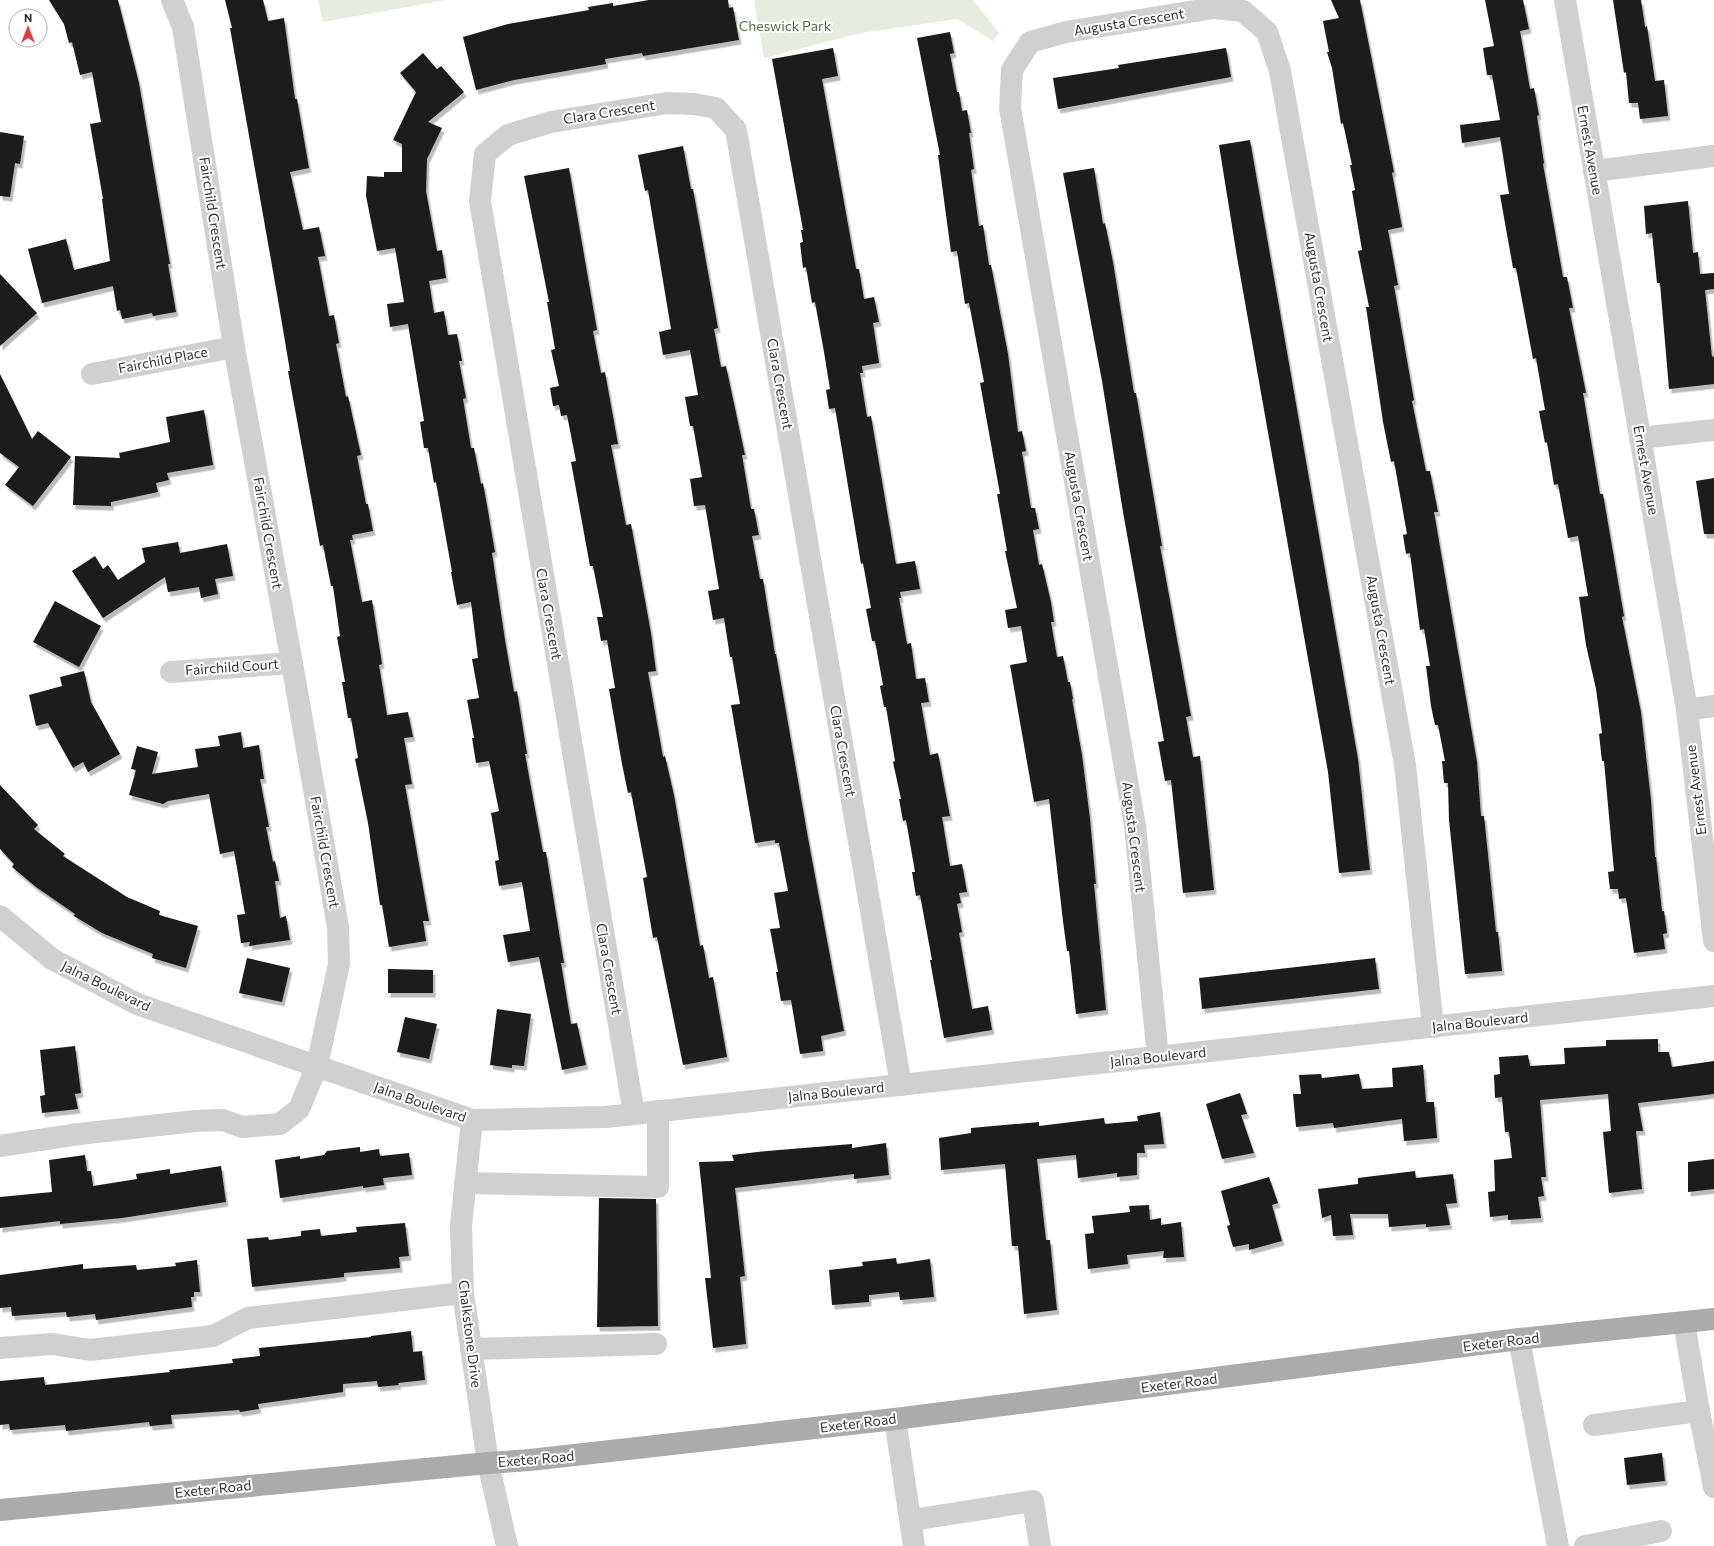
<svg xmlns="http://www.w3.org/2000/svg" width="1714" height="1546" viewBox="0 0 1714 1546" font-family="Commissioner,sans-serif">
	<defs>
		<filter id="shadow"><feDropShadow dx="2.5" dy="4.5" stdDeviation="0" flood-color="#0004"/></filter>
	</defs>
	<rect width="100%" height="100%" fill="#fff"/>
	<g fill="#e6ecdf">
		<path d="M 318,0 L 446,0 L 323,22 Z"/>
		<path d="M 754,0 L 973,0 L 999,33 L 993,41 L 957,19 L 861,33 L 764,58 Z"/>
	</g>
	<g fill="#1a1a1a" filter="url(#shadow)">
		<path d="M 49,0 L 118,0 L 139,83 L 170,264 L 168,264 L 176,312 L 153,316 L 152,313 L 122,319 L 120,310 L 117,311 L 113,286 L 42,303 L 28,249 L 66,239 L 74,270 L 110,261 L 102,199 L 103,199 L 90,124 L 101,122 L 92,72 L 80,75 L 72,42 L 69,43 L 64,24 Z"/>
		<path d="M 225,0 L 263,0 L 268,21 L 284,18 L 295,99 L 297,99 L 309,168 L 290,172 L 303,230 L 319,227 L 325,256 L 318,257 L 329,316 L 334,315 L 339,343 L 336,344 L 346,397 L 348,396 L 361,455 L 357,456 L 366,504 L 368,504 L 373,531 L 352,535 L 353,540 L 350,540 L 362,602 L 372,600 L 382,664 L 379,665 L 387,715 L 408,712 L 413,737 L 404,738 L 412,784 L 405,785 L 429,921 L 423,921 L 426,941 L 389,947 L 382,905 L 380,905 L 368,823 L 355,759 L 358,758 L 351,718 L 348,718 L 342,682 L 345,682 L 337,637 L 340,636 L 333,586 L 331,586 L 323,545 L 320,546 L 288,371 L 290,371 L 277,294 L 230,28 L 232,28 Z"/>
		<path d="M 649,0 L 728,0 L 729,8 L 733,7 L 739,40 L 643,56 L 642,53 L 605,59 L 606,64 L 514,80 L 476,90 L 463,37 L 508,24 L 589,10 L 588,7 L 613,3 L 613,6 Z"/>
		<path d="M 1331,0 L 1360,0 L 1394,172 L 1392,173 L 1402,227 L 1388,230 L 1398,285 L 1394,286 L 1414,400 L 1412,401 L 1426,471 L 1430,471 L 1438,512 L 1434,512 L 1477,762 L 1481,816 L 1484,816 L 1496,932 L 1498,932 L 1502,971 L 1465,974 L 1449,820 L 1448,783 L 1444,783 L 1442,761 L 1445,761 L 1438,725 L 1435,725 L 1431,706 L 1426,666 L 1430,666 L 1424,629 L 1420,630 L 1410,553 L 1406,554 L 1403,535 L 1407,534 L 1394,461 L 1391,462 L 1383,422 L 1366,307 L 1369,307 L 1358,251 L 1362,250 L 1352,191 L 1355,190 L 1350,165 L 1352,165 L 1343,123 L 1341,124 L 1332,68 L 1327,52 L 1329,52 L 1323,21 L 1339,18 Z"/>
		<path d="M 1485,0 L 1523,0 L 1529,29 L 1520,31 L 1530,89 L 1534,88 L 1539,115 L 1537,116 L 1544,163 L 1543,164 L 1563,277 L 1567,277 L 1573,308 L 1569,308 L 1586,393 L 1583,393 L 1600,494 L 1603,494 L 1624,616 L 1622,617 L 1641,712 L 1651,800 L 1655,857 L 1656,857 L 1662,911 L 1664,911 L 1667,933 L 1663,934 L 1665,949 L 1634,953 L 1626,898 L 1619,899 L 1618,889 L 1610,889 L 1608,872 L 1614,871 L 1604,761 L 1602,761 L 1599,734 L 1602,733 L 1596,689 L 1586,645 L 1579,597 L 1588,596 L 1578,536 L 1568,538 L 1558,484 L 1554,485 L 1547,442 L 1545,443 L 1539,411 L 1545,410 L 1536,358 L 1533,359 L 1516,268 L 1513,268 L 1500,195 L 1509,194 L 1500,137 L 1462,143 L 1460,125 L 1500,120 L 1492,75 L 1487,75 L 1483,48 L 1494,46 Z"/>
		<path d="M 1613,0 L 1641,0 L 1645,27 L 1647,26 L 1655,81 L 1664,80 L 1668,116 L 1640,119 L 1638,103 L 1629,103 L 1626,72 L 1624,73 Z"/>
		<path d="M 950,32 L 954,53 L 950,54 L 957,92 L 959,92 L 962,111 L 967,110 L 971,133 L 969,133 L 974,169 L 971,170 L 979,226 L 983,225 L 989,265 L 991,265 L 1008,354 L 1018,432 L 1022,431 L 1026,451 L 1022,452 L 1031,508 L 1035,508 L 1039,529 L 1033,530 L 1039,565 L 1042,564 L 1051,602 L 1054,622 L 1051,622 L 1057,657 L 1063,656 L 1068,682 L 1070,682 L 1073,699 L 1072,699 L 1082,755 L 1090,819 L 1096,884 L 1094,884 L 1106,1010 L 1076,1014 L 1069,951 L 1067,951 L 1063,921 L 1049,799 L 1034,802 L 1010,665 L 1027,662 L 1021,626 L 1008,628 L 1005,610 L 1017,608 L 1005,551 L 1007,551 L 997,494 L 1000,494 L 980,383 L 984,382 L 969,303 L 965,304 L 957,251 L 951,252 L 938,155 L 940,155 L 917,38 Z"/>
		<path d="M 833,48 L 838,76 L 822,79 L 856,269 L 859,269 L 864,299 L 874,297 L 879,322 L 873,323 L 879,363 L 862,366 L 863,373 L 860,373 L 867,417 L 871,416 L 896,564 L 915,561 L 920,589 L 900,592 L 901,598 L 899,598 L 907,644 L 911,643 L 916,679 L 925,678 L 929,702 L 921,703 L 930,755 L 938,753 L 950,816 L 942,817 L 950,866 L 962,864 L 967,892 L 959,893 L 961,903 L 957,904 L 962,932 L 959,933 L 972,1009 L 988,1006 L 992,1030 L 944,1038 L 930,960 L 932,960 L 920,895 L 916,896 L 912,872 L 915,872 L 906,820 L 903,821 L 899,799 L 901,799 L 893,762 L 895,761 L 886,707 L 884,707 L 880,686 L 883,685 L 875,641 L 872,641 L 866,609 L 871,608 L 863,563 L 861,564 L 835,408 L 829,409 L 826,390 L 830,389 L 824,352 L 815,302 L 812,303 L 806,267 L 803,268 L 800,243 L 803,242 L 801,230 L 803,230 L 772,59 Z"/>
		<path d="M 1226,48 L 1231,77 L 1058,109 L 1053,78 L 1119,68 L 1118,65 Z"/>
		<path d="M 423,53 L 437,69 L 441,66 L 464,92 L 428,122 L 442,128 L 427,159 L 426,191 L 437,251 L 442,250 L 446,278 L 429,281 L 434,313 L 444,311 L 448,335 L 457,334 L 462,361 L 459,361 L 466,398 L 463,399 L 471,448 L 474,448 L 481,484 L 483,483 L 488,511 L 495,552 L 492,553 L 505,640 L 514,692 L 517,691 L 521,716 L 527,754 L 525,754 L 533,798 L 543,852 L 546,852 L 550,877 L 564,963 L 561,963 L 571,1024 L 577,1023 L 586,1065 L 562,1070 L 539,957 L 508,962 L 503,935 L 530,931 L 522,882 L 499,886 L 495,861 L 499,860 L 491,813 L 499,811 L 489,761 L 476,763 L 472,738 L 474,738 L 467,700 L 479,698 L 472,659 L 478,658 L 471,602 L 457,605 L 451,572 L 452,572 L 436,482 L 434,483 L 428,448 L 424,448 L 420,422 L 424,421 L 408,324 L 390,327 L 387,304 L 404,302 L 395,248 L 377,251 L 366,196 L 367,176 L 384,177 L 384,172 L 402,172 L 402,144 L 393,140 L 416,92 L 400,73 Z"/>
		<path d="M 0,132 L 24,136 L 20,164 L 15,163 L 10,197 L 0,196 Z"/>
		<path d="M 1250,140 L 1358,759 L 1370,870 L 1339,873 L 1328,772 L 1237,257 L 1219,145 Z"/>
		<path d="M 683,146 L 691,189 L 693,189 L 708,272 L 718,328 L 714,329 L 721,367 L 726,366 L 745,455 L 742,455 L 751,509 L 754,509 L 759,535 L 752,536 L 760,579 L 763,579 L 775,654 L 776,654 L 808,838 L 844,1031 L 821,1036 L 823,1051 L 800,1054 L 791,1000 L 781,1001 L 776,972 L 778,972 L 770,929 L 780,928 L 774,893 L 788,891 L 779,843 L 775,843 L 775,840 L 755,843 L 731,705 L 740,704 L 732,657 L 730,657 L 724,618 L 713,620 L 708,591 L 719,589 L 705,505 L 694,506 L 690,479 L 702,477 L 693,426 L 690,426 L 685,397 L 698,395 L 690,350 L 663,355 L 659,332 L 671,329 L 648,190 L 645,191 L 638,155 Z"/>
		<path d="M 569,168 L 597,330 L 593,331 L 601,373 L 605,372 L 618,444 L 611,445 L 626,525 L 631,524 L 651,633 L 656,671 L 648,672 L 663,757 L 665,756 L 674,795 L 700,946 L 703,945 L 709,978 L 713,977 L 727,1057 L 683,1065 L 657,937 L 653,938 L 643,878 L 647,877 L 631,792 L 628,793 L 622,764 L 609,689 L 615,688 L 607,640 L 601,641 L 597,617 L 603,617 L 593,566 L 590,566 L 571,462 L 576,461 L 567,415 L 561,416 L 559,405 L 553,406 L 550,388 L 559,386 L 551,350 L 555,349 L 547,302 L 549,302 L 524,176 Z"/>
		<path d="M 1094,168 L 1103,224 L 1105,223 L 1113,262 L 1134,393 L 1136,393 L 1162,546 L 1160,546 L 1191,716 L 1186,717 L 1193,757 L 1200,756 L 1214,890 L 1183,893 L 1171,780 L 1165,781 L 1158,742 L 1164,741 L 1123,512 L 1102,381 L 1063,173 Z"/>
		<path d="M 1688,201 L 1693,253 L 1698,252 L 1700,274 L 1714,273 L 1714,289 L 1705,290 L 1712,357 L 1714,356 L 1714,384 L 1669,389 L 1660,283 L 1657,283 L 1652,233 L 1646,234 L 1644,206 Z"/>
		<path d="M 0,274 L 37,313 L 0,346 Z"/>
		<path d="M 0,374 L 32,439 L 38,431 L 71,457 L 33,506 L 5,485 L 19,467 L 0,453 Z"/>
		<path d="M 204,410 L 213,465 L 167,473 L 169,480 L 156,483 L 158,492 L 111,502 L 111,506 L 73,505 L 75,456 L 120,458 L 119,453 L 170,442 L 166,417 Z"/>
		<path d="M 1714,478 L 1714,534 L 1704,534 L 1696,481 Z"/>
		<path d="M 178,542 L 180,553 L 227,544 L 233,576 L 215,579 L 218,594 L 201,598 L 199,587 L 168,592 L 165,577 L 103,618 L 72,571 L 95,556 L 103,569 L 108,565 L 118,580 L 145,562 L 142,548 Z"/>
		<path d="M 55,601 L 101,626 L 79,667 L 33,642 Z"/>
		<path d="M 84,671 L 91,702 L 120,754 L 88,772 L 83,762 L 73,768 L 48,723 L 36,726 L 29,695 L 62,686 L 60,677 Z"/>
		<path d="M 241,732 L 243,748 L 259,745 L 264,779 L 260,779 L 269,827 L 266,827 L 273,862 L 275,861 L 279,881 L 275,881 L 280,918 L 286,916 L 290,940 L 249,946 L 250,942 L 241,943 L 237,915 L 245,914 L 234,851 L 220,854 L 209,794 L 168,801 L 163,804 L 129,795 L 136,770 L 131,769 L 137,746 L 158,752 L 152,774 L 198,767 L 195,749 L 220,746 L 218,736 Z"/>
		<path d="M 0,785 L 38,825 L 34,829 L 65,854 L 63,856 L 127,897 L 160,911 L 159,915 L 198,926 L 186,968 L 152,958 L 153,954 L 102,933 L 74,916 L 75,914 L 36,887 L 12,867 L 14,864 L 0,849 Z"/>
		<path d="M 247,958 L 290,968 L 282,1002 L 239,993 Z"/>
		<path d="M 1375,958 L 1379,989 L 1202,1009 L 1199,978 Z"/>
		<path d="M 388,969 L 433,970 L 433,993 L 388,993 Z"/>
		<path d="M 497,1009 L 531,1014 L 524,1066 L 512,1065 L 512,1068 L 490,1065 Z"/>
		<path d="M 405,1017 L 437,1024 L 429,1059 L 397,1052 Z"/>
		<path d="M 1658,1039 L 1658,1052 L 1669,1052 L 1672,1067 L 1714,1061 L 1714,1094 L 1638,1103 L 1643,1131 L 1636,1131 L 1642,1189 L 1609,1193 L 1603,1132 L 1611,1131 L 1608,1094 L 1540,1100 L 1546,1177 L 1541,1177 L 1544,1196 L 1538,1197 L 1541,1218 L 1508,1220 L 1508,1215 L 1490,1217 L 1488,1192 L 1495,1191 L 1494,1160 L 1512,1158 L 1509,1132 L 1505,1132 L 1502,1097 L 1495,1098 L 1494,1075 L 1500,1074 L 1499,1057 L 1528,1055 L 1530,1066 L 1565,1064 L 1564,1048 L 1606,1046 L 1606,1040 Z"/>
		<path d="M 75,1046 L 81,1093 L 75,1094 L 78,1109 L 42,1113 L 40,1096 L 45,1095 L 40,1050 Z"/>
		<path d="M 1423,1065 L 1426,1102 L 1434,1102 L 1437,1138 L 1404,1141 L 1402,1119 L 1334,1128 L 1333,1123 L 1296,1127 L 1293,1094 L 1301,1094 L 1299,1075 L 1321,1074 L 1322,1078 L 1359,1074 L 1362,1089 L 1393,1087 L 1392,1068 Z"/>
		<path d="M 1240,1093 L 1247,1114 L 1241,1115 L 1254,1153 L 1222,1159 L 1206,1104 Z"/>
		<path d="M 1160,1112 L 1164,1144 L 1144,1145 L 1145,1153 L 1137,1153 L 1137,1175 L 1117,1177 L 1117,1173 L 1078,1178 L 1076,1155 L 1037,1159 L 1046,1240 L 1050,1240 L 1057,1310 L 1024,1314 L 1018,1246 L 1012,1246 L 1005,1164 L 941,1170 L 939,1138 L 971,1133 L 971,1128 L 1039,1122 L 1039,1126 L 1104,1118 L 1105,1124 L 1138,1121 L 1137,1116 Z"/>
		<path d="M 886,1143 L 889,1175 L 854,1179 L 854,1174 L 735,1188 L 745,1276 L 740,1277 L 746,1344 L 713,1348 L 705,1278 L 711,1278 L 699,1162 L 734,1161 L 732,1155 L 767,1151 L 852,1144 L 852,1148 Z"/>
		<path d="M 360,1147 L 360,1152 L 379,1149 L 380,1156 L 409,1153 L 412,1175 L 383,1178 L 384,1185 L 363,1188 L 363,1186 L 280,1198 L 275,1160 L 300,1156 L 300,1159 L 324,1155 L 327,1151 Z"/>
		<path d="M 85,1155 L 87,1171 L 91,1171 L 93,1186 L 137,1179 L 136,1174 L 170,1169 L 170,1174 L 221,1166 L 226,1202 L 122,1218 L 60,1224 L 60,1221 L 0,1228 L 0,1197 L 52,1192 L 49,1160 Z"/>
		<path d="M 1714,1159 L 1714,1189 L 1688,1192 L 1688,1162 Z"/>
		<path d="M 1415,1171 L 1416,1178 L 1453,1174 L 1457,1203 L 1446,1204 L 1450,1225 L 1426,1227 L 1426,1224 L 1389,1227 L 1388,1214 L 1350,1214 L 1353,1235 L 1333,1236 L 1331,1215 L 1322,1218 L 1318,1189 L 1358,1184 L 1358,1178 Z"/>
		<path d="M 1269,1177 L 1278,1203 L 1272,1205 L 1282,1241 L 1249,1250 L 1249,1244 L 1233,1247 L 1227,1226 L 1230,1225 L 1221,1191 Z"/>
		<path d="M 599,1198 L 656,1199 L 658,1326 L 597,1327 Z"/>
		<path d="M 1149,1205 L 1150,1220 L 1161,1218 L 1161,1225 L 1181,1222 L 1184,1257 L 1163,1258 L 1164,1251 L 1127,1255 L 1128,1264 L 1088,1269 L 1085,1234 L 1094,1233 L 1092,1216 L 1130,1212 L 1129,1206 Z"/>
		<path d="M 405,1223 L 409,1256 L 399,1257 L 400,1268 L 344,1273 L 344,1277 L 252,1287 L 247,1239 L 268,1237 L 269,1240 L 301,1236 L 301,1231 L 320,1229 L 321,1236 L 357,1232 L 356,1227 Z"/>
		<path d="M 896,1258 L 897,1264 L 930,1259 L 934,1297 L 900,1300 L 899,1292 L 869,1295 L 869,1302 L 832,1305 L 829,1270 L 863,1266 L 862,1262 Z"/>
		<path d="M 197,1260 L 200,1292 L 194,1292 L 194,1297 L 191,1297 L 192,1307 L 96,1320 L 95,1314 L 67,1317 L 66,1312 L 12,1316 L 11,1307 L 0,1308 L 0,1275 L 83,1264 L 83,1269 L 136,1265 L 137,1270 L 176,1266 L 175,1263 Z"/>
		<path d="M 411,1331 L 413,1352 L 422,1351 L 425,1380 L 398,1383 L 399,1385 L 378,1387 L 377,1381 L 343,1384 L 343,1392 L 258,1404 L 259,1409 L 240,1412 L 239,1410 L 171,1415 L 172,1424 L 150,1426 L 149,1422 L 66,1431 L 65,1425 L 10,1430 L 9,1424 L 0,1425 L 0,1381 L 44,1377 L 45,1385 L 170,1372 L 169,1370 L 233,1363 L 232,1359 L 260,1356 L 259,1348 L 371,1337 L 371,1336 Z"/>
		<path d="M 1662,1453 L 1665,1481 L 1627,1485 L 1624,1458 Z"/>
	</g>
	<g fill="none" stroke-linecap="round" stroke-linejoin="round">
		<g stroke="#d0d0d0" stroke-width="22">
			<path d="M 1565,0 L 1687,710 L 1714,941"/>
			<path d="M 1594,171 L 1714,156"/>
			<path d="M 92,374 L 234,347"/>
			<path d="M 1640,438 L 1714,430"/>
			<path d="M 171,672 L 292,663"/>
			<path d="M 1687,710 L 1714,706"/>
			<path d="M 0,916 L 52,959 L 137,1004 L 472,1120 L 605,1117 L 634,1114 L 1714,996"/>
			<path d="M 1158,1057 L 1135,826 L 1010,108 L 1012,70 L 1030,42 L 1066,32 L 1214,8 L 1243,11 L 1267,32 L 1280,71 L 1405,765 L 1433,1027"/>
			<path d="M 634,1114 L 480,201 L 485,154 L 508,135 L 551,122 L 667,103 L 694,104 L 716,108 L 736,130 L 901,1085"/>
			<path d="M 472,1120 L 461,1225 L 463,1293 L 488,1463 L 507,1546"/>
			<path d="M 0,1146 L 79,1134 L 195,1121 L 223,1120 L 242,1127 L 280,1124 L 299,1109 L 317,1066 L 339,964 L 338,927 L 292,663 L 234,347 L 183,27 L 172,0"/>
			<path d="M 465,1183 L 658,1187 L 658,1111"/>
			<path d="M 1684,1322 L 1699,1411 L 1714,1487"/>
			<path d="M 1519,1339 L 1558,1546"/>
			<path d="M 0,1348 L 52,1344 L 90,1350 L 213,1336 L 248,1318 L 463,1293"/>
			<path d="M 471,1349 L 656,1344"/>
			<path d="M 895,1419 L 914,1546"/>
			<path d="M 1594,1425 L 1699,1411"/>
			<path d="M 912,1520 L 1033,1501 L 1040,1546"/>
			<path d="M 1585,1546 L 1661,1531"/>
		</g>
		<path stroke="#ababab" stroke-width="22" d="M 0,1510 L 488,1463 L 530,1460 L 895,1419 L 1519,1339 L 1714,1319"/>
	</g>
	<g text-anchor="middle" stroke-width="4" stroke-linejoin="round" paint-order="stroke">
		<g font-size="14" fill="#333" stroke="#fff">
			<text transform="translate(1129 22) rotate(-9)" y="5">Augusta Crescent</text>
			<text transform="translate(609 112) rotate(-9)" y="5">Clara Crescent</text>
			<text transform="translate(1590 150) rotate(80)" y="5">Ernest Avenue</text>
			<text transform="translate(213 213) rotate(81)" y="5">Fairchild Crescent</text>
			<text transform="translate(1319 287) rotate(80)" y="5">Augusta Crescent</text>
			<text transform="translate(163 360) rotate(-11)" y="5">Fairchild Place</text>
			<text transform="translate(780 384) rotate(80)" y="5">Clara Crescent</text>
			<text transform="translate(1646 470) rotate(80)" y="5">Ernest Avenue</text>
			<text transform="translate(1079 506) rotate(80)" y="5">Augusta Crescent</text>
			<text transform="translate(268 533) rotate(80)" y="5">Fairchild Crescent</text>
			<text transform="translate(549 614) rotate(80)" y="5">Clara Crescent</text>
			<text transform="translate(1381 630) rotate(80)" y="5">Augusta Crescent</text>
			<text transform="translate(232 667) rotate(-4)" y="5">Fairchild Court</text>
			<text transform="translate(843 751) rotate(80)" y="5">Clara Crescent</text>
			<text transform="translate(1696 790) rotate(-97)" y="5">Ernest Avenue</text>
			<text transform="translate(1134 837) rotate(83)" y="5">Augusta Crescent</text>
			<text transform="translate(325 852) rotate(80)" y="5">Fairchild Crescent</text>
			<text transform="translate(609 969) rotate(80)" y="5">Clara Crescent</text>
			<text transform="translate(106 986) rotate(26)" y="5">Jalna Boulevard</text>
			<text transform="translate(1480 1022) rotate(-6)" y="5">Jalna Boulevard</text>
			<text transform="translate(1158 1057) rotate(-6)" y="5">Jalna Boulevard</text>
			<text transform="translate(836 1092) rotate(-6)" y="5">Jalna Boulevard</text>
			<text transform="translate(420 1102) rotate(19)" y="5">Jalna Boulevard</text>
			<text transform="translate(470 1334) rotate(83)" y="5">Chalkstone Drive</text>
			<text transform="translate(1501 1342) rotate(-7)" y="5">Exeter Road</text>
			<text transform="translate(1179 1383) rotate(-7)" y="5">Exeter Road</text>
			<text transform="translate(858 1423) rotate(-7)" y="5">Exeter Road</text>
			<text transform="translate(536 1459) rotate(-5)" y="5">Exeter Road</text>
			<text transform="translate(213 1489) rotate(-6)" y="5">Exeter Road</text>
		</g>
		<g font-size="14" fill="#56703f" stroke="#fff">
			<text x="785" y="31">Cheswick Park</text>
		</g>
	</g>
	<g transform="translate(28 28)"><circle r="19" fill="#ffffff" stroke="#adadad"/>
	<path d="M0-3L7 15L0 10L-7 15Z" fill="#e63946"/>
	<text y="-6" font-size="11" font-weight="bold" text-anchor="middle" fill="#333333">N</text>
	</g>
</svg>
